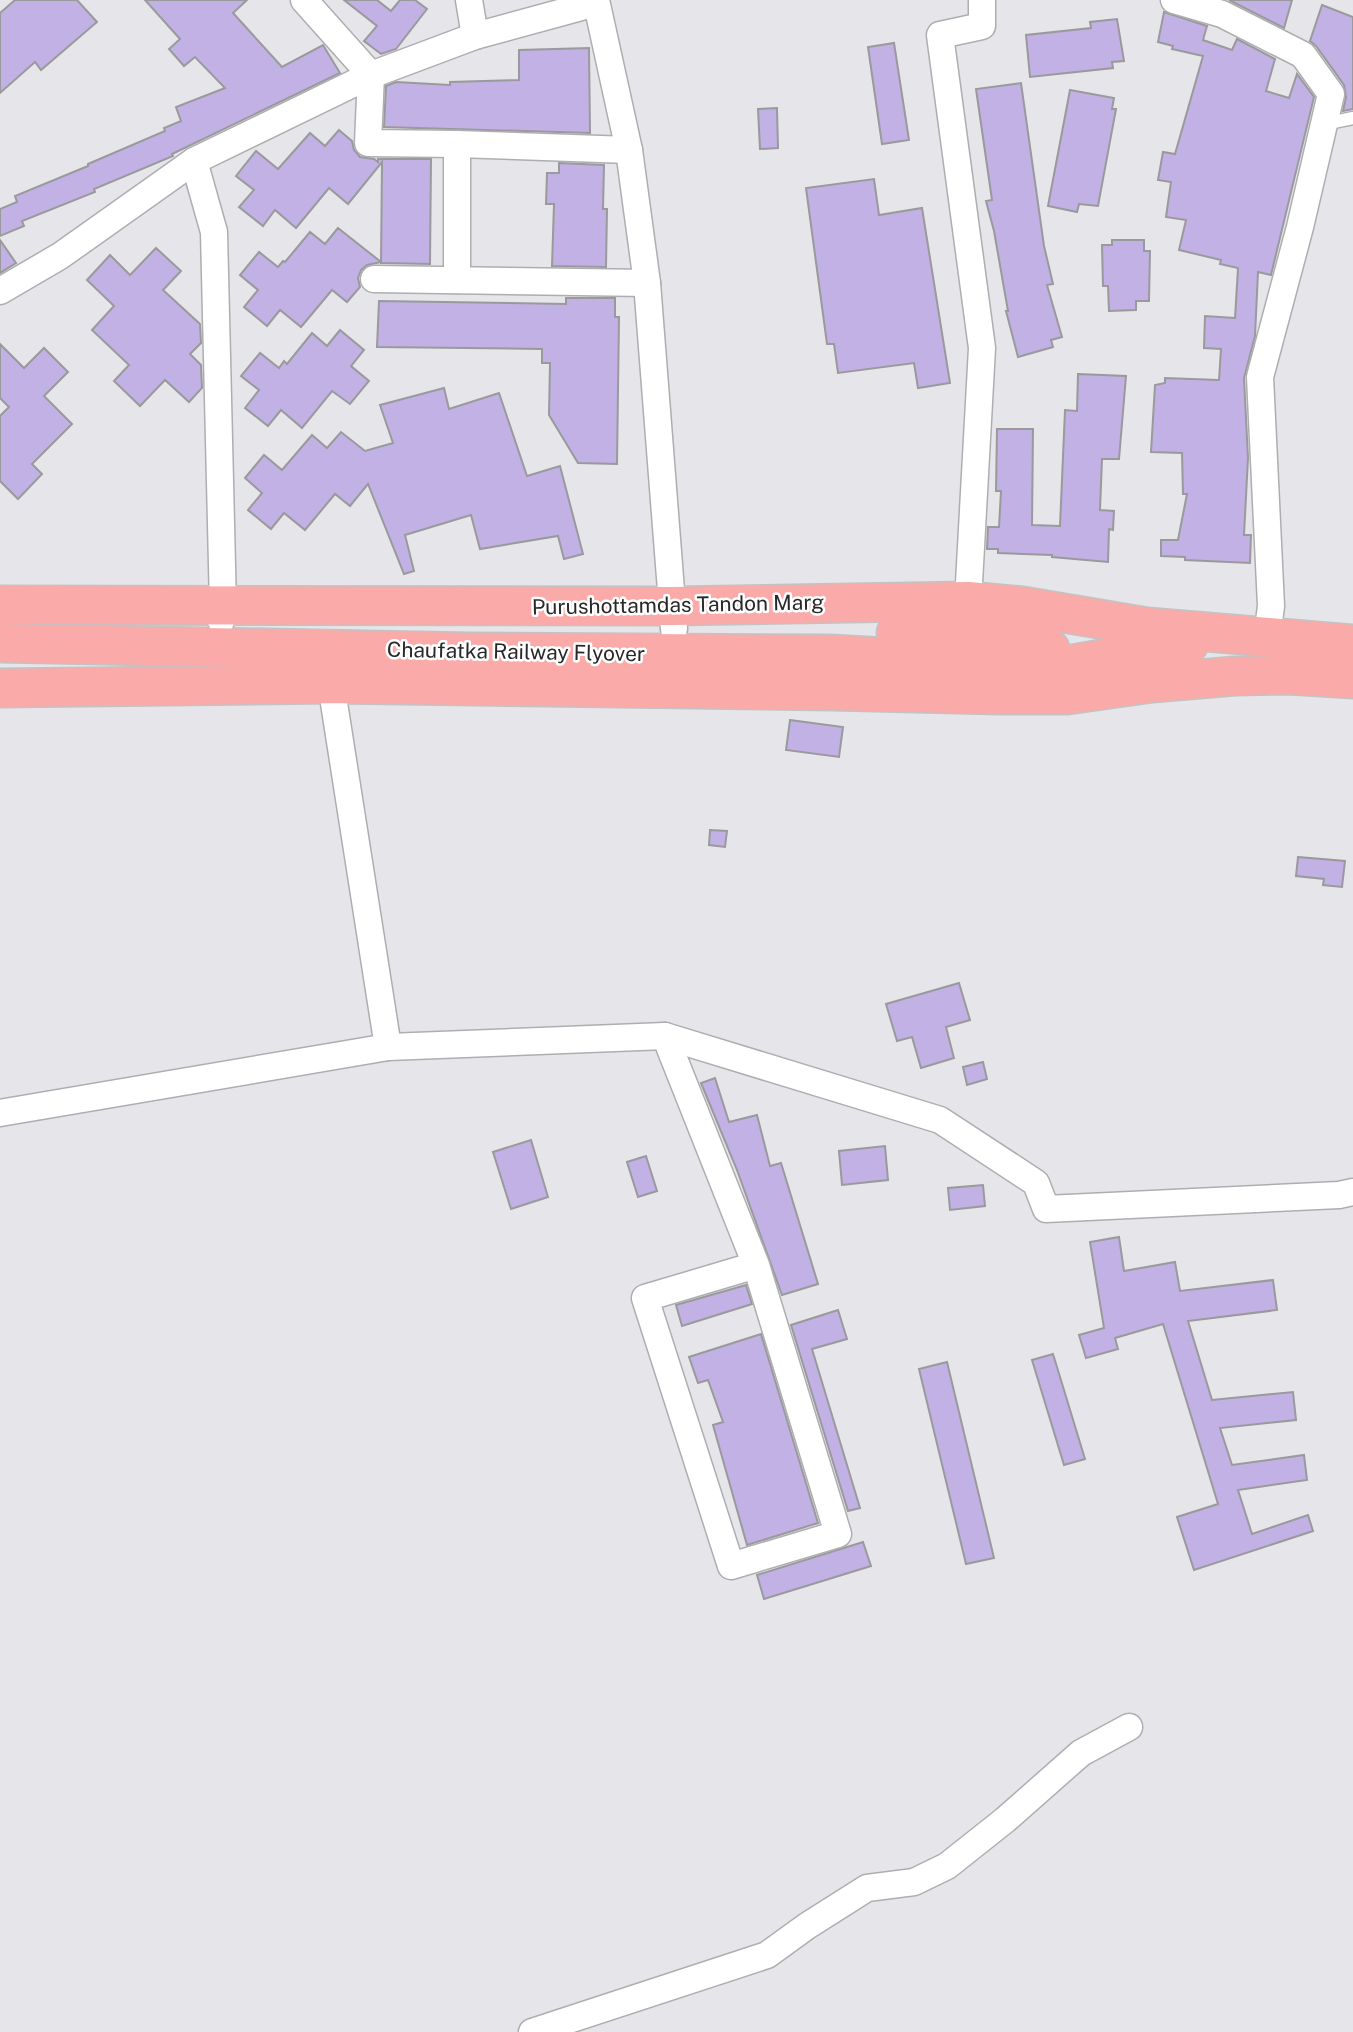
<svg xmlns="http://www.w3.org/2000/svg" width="1353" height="2032" viewBox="0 0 1353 2032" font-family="'Public Sans',sans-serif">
	<rect width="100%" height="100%" fill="#e6e6ea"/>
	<g fill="#c1b1e4" stroke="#9a999c" stroke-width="2">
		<path d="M 15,0 L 77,0 L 97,22 L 41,70 L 35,62 L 0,93 L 0,13 Z"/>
		<path d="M 145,0 L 247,0 L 233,13 L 282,67 L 323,45 L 340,73 L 172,154 L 173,156 L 94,189 L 95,192 L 22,221 L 24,226 L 0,236 L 0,209 L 17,202 L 15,196 L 88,166 L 88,164 L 165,131 L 164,128 L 181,121 L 176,107 L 225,88 L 195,57 L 184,66 L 169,49 L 180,39 Z"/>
		<path d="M 344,0 L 377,0 L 391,11 L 400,0 L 415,0 L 427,9 L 396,49 L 381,54 L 364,41 L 377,26 Z"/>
		<path d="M 1229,0 L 1292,0 L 1284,28 Z"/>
		<path d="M 1322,5 L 1353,17 L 1353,109 L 1343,111 L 1346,97 L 1344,85 L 1316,46 L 1310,41 Z"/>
		<path d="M 1164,12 L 1207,26 L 1203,40 L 1232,50 L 1237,39 L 1275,59 L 1266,91 L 1289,98 L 1297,74 L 1314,97 L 1271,275 L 1258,272 L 1255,336 L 1244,378 L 1248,458 L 1244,535 L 1251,535 L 1250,563 L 1185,560 L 1185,557 L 1161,556 L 1161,540 L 1178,540 L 1187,494 L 1183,494 L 1182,453 L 1151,452 L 1155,385 L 1165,383 L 1165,378 L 1219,380 L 1221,349 L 1204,348 L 1205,316 L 1235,318 L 1238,268 L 1220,264 L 1221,260 L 1179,250 L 1186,220 L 1166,217 L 1171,182 L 1158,180 L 1163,152 L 1175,154 L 1203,56 L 1172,49 L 1173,46 L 1158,42 Z"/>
		<path d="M 1117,19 L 1124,61 L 1112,62 L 1113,68 L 1030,77 L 1026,35 L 1091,28 L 1090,22 Z"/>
		<path d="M 894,43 L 909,140 L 882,144 L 868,47 Z"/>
		<path d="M 589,48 L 590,133 L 384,127 L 386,86 L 396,82 L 450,85 L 450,82 L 519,80 L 519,50 Z"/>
		<path d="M 1021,83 L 1044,246 L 1053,284 L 1047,285 L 1062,337 L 1051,340 L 1053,347 L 1018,357 L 1006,311 L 1008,311 L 994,231 L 986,201 L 992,200 L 976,89 Z"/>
		<path d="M 1070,90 L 1114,98 L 1112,109 L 1116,109 L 1098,206 L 1079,204 L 1077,212 L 1048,206 Z"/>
		<path d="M 777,108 L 778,148 L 760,149 L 758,109 Z"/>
		<path d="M 339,130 L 352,141 L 354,150 L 360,157 L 374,159 L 378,162 L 378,159 L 431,159 L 430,264 L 381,263 L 382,162 L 348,204 L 329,188 L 296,228 L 275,210 L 263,226 L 239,207 L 254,190 L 236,176 L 256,151 L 278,169 L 310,133 L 325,146 Z"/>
		<path d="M 559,163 L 604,165 L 603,209 L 607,209 L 606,267 L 552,266 L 554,204 L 546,204 L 547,173 L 559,173 Z"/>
		<path d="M 874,179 L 879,215 L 922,208 L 950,383 L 918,388 L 914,363 L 838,373 L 834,344 L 827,344 L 806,188 Z"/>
		<path d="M 338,228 L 381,262 L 367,265 L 361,270 L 358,278 L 360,287 L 347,302 L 332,290 L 301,327 L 280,310 L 267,326 L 244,307 L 258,290 L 240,275 L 259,252 L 278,267 L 283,261 L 285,262 L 310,232 L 325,244 Z"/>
		<path d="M 0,240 L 16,263 L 0,273 Z"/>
		<path d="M 1112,240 L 1144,240 L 1144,251 L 1150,251 L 1149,301 L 1136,301 L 1136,310 L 1109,311 L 1108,286 L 1103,286 L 1102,245 L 1112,245 Z"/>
		<path d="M 156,248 L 181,271 L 163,290 L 200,324 L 201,343 L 190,354 L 201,365 L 202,388 L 189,402 L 165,380 L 140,406 L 114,381 L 129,365 L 92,330 L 114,306 L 87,280 L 110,255 L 130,275 Z"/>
		<path d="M 566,298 L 615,298 L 615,317 L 619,317 L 617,464 L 578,463 L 549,415 L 550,363 L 542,363 L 542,349 L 377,347 L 379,301 L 566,304 Z"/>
		<path d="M 340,330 L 364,350 L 351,366 L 369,381 L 350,404 L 332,391 L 302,428 L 281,410 L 268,426 L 245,408 L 259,390 L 241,376 L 260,353 L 279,368 L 284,361 L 287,364 L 312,333 L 327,346 Z"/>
		<path d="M 0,344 L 24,368 L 44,348 L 68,372 L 44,396 L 72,424 L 32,464 L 42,474 L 18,499 L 0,481 L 0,416 L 9,407 L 0,398 Z"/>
		<path d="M 1078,374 L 1126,376 L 1119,459 L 1102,459 L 1100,510 L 1114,511 L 1113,530 L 1109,529 L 1108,562 L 1052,557 L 1052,555 L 998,553 L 998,549 L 987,549 L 988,527 L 999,527 L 1001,491 L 996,491 L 997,429 L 1033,429 L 1032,525 L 1060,526 L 1065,410 L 1077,411 Z"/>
		<path d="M 444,388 L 449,409 L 499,393 L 527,476 L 560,466 L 583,554 L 564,559 L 558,536 L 480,549 L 471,515 L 405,535 L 414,571 L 404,574 L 368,484 L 350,506 L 335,494 L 305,530 L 284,513 L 271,529 L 248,510 L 262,493 L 245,478 L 264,455 L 282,470 L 312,435 L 327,448 L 341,432 L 365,451 L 393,443 L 380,405 Z"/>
		<path d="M 790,720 L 843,727 L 839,757 L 786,750 Z"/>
		<path d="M 710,830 L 727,831 L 725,847 L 709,845 Z"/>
		<path d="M 1298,857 L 1345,861 L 1342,887 L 1323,885 L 1324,879 L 1296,876 Z"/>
		<path d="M 959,983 L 970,1020 L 946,1027 L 954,1058 L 921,1068 L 912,1037 L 897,1041 L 886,1004 Z"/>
		<path d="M 983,1062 L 987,1079 L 967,1085 L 963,1067 Z"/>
		<path d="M 715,1078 L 729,1122 L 757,1115 L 770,1166 L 781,1163 L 818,1284 L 782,1295 L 737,1170 L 701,1083 Z"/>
		<path d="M 531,1140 L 548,1197 L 511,1209 L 493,1152 Z"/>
		<path d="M 885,1146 L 888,1180 L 842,1185 L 839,1151 Z"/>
		<path d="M 646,1156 L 657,1191 L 638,1197 L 627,1162 Z"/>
		<path d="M 983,1185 L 985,1206 L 950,1210 L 948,1188 Z"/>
		<path d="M 1119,1237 L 1124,1271 L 1175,1262 L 1180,1291 L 1273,1280 L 1277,1310 L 1188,1321 L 1212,1400 L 1293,1392 L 1296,1420 L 1220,1428 L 1232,1465 L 1304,1455 L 1307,1480 L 1238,1490 L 1252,1534 L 1308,1515 L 1313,1531 L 1194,1570 L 1177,1517 L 1218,1504 L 1163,1324 L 1115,1338 L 1118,1349 L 1086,1358 L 1079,1335 L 1104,1328 L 1090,1242 Z"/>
		<path d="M 746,1285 L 752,1304 L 682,1326 L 676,1305 Z"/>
		<path d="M 838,1310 L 847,1339 L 812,1349 L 860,1508 L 848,1511 L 791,1325 Z"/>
		<path d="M 761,1334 L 818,1523 L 747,1545 L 713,1425 L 723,1422 L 708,1380 L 698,1383 L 689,1357 Z"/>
		<path d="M 1053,1354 L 1085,1459 L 1064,1465 L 1032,1360 Z"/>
		<path d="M 947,1362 L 994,1558 L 966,1564 L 919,1369 Z"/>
		<path d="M 863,1542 L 871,1566 L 764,1599 L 757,1575 Z"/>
	</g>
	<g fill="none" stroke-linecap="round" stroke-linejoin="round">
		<g stroke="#aeaeb2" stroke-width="15">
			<path id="lane" d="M 1324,124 L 1353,118"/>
		</g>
		<g stroke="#aeaeb2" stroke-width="29">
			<g id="street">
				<path d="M 304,0 L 371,75 L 475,36 L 596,3"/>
				<path d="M 469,0 L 475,36"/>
				<path d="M 596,0 L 629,150 L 647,283 L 674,629"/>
				<path d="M 1174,0 L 1222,14 L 1303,55 L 1331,94 L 1300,227 L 1260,377 L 1271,606 L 1267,637"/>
				<path d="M 457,144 L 457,280"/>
				<path d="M 194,161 L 214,232 L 223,607 L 221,621"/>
				<path d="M 374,279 L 647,283"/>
				<path d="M 0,291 L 60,256 L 194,161 L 371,75 L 368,143 L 457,144 L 629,150"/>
				<path d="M 968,601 L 982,348 L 940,35 L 982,26 L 982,0"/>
				<path d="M 331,684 L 388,1047"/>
				<path d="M 665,1036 L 756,1265 L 838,1534 L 731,1566 L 645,1298 L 756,1265"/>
				<path d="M 0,1113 L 388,1047 L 665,1036 L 940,1120 L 1036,1183 L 1046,1209 L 1339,1195 L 1353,1192"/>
				<path d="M 532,2032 L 767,1955 L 807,1926 L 867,1888 L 914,1882 L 947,1866 L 1005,1820 L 1081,1753 L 1129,1727"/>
			</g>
		</g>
		<g stroke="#c3c3c3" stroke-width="41">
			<g id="primary">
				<path d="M 0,605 L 673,606 L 968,601 L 1022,606 L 1147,627 L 1353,644"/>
				<path d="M 896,633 L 1041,640 L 1050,649 L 1050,660 L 1047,665 L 1032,671"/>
				<path d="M 0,643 L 470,652 L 829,654 L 920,659 L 1032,671 L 1065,671"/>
				<path d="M 1038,670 L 1189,644"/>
				<path d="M 0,688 L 331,684 L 833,691 L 999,695 L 1067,695 L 1152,683 L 1235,676 L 1289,675 L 1353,679"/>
			</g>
		</g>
		<use href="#lane" stroke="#fff" stroke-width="12"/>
		<use href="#street" stroke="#fff" stroke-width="26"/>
		<use href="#primary" stroke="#faaaa8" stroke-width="38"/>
	</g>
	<g text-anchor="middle" stroke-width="5" stroke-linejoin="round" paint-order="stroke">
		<g font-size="21" fill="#282829" stroke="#fff">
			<text transform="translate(678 605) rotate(-1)" y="7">Purushottamdas Tandon Marg</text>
			<text transform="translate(516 652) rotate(1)" y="7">Chaufatka Railway Flyover</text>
		</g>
	</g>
</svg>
